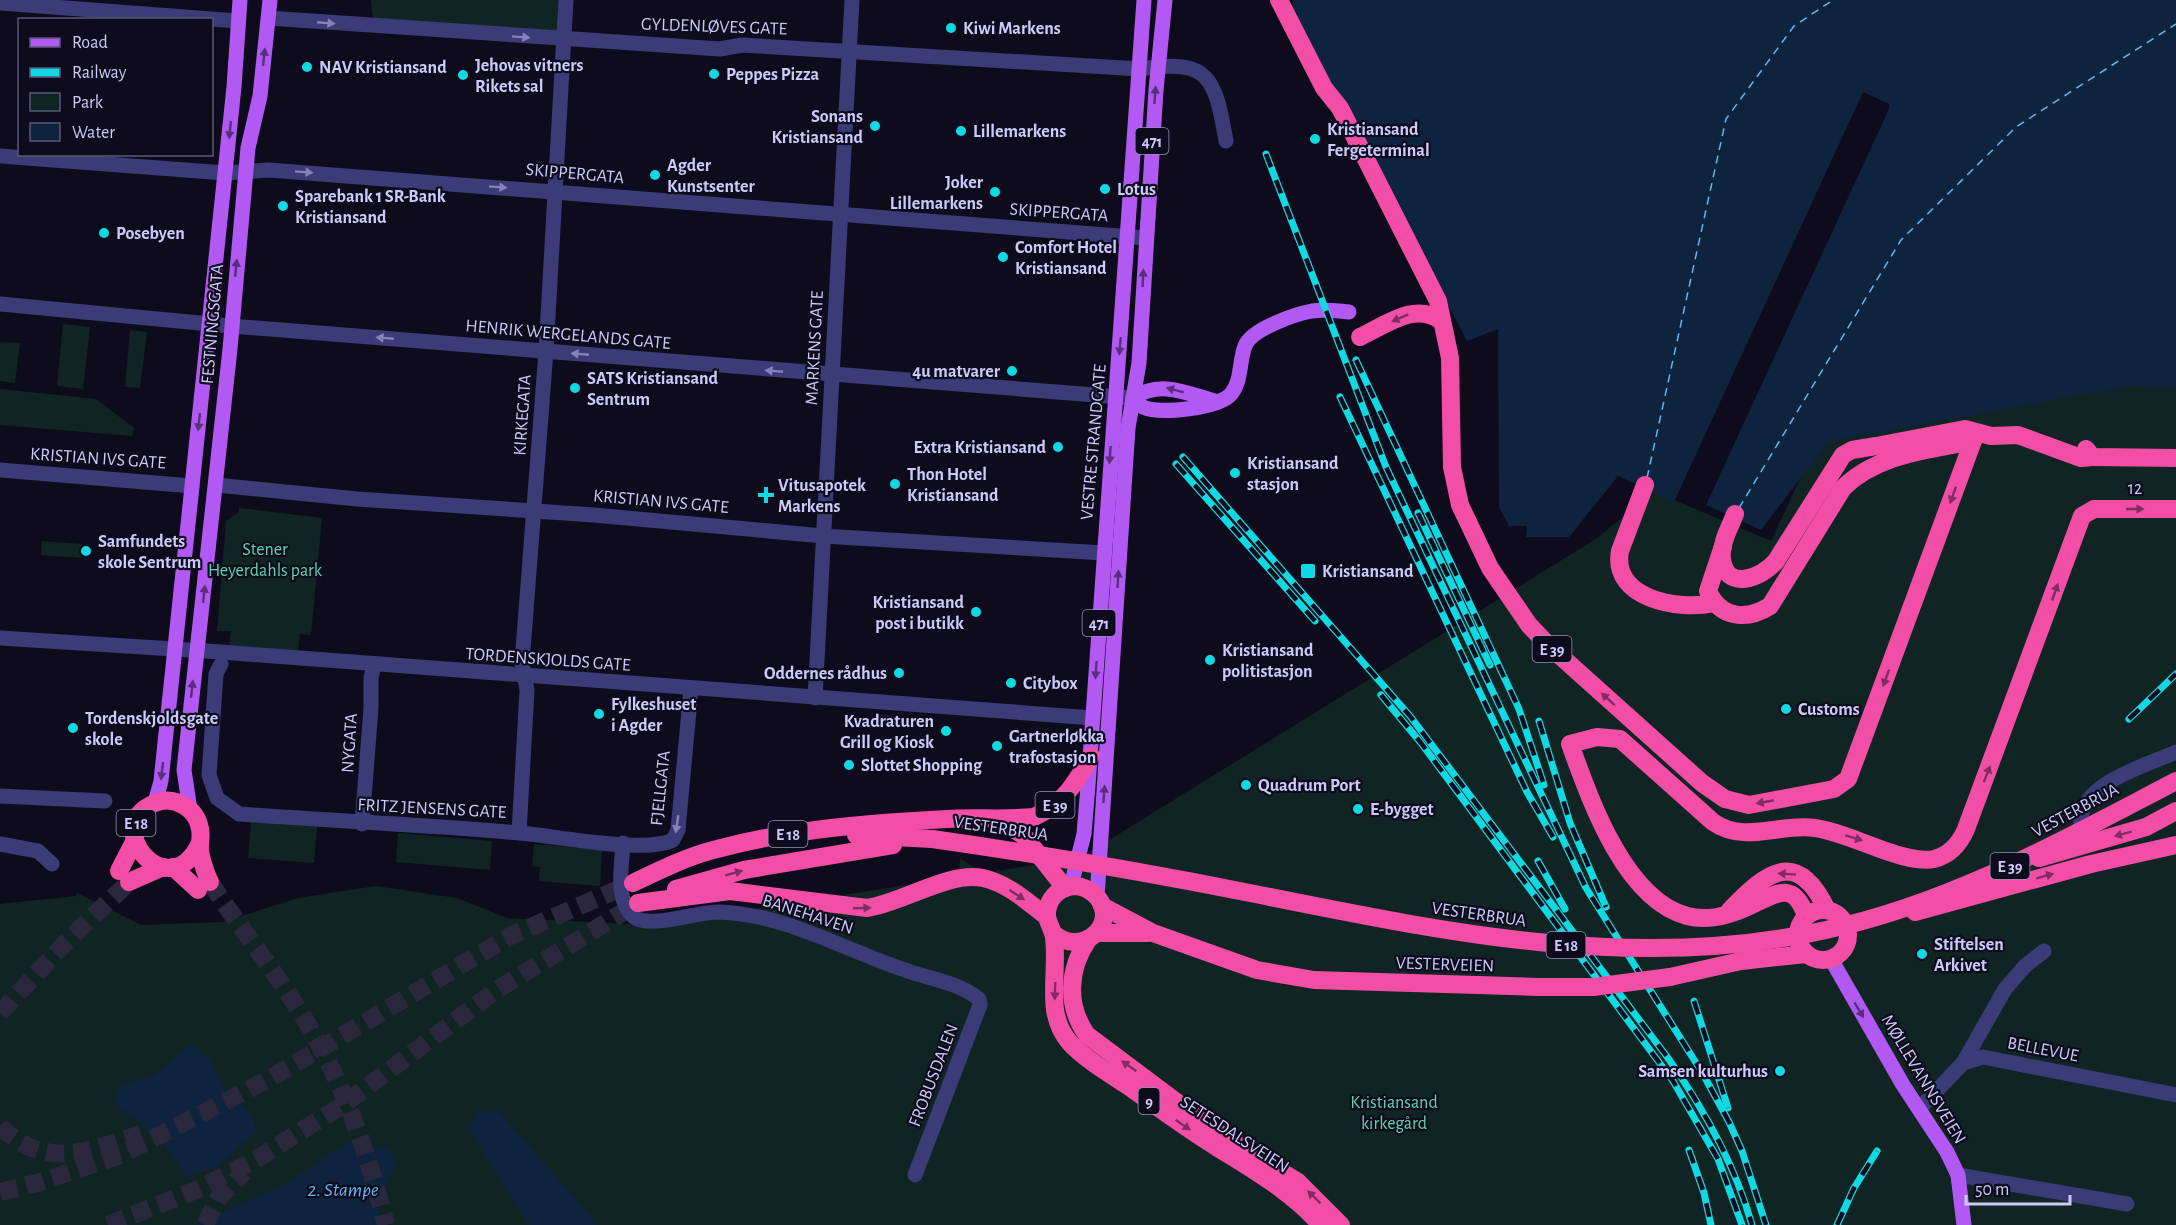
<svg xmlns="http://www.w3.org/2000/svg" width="2176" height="1225" viewBox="0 0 2176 1225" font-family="'Alegreya Sans',sans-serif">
	<rect width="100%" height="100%" fill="#0e0c1c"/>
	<g fill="#102523">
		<path d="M 371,0 L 565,0 L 562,40 L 373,20 Z"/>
		<path d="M 63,324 L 90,327 L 83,389 L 57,386 Z"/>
		<path d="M 130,330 L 147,332 L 140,388 L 125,387 Z"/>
		<path d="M 0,342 L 20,343 L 15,383 L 0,381 Z"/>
		<path d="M 2146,381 L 2176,383 L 2176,1225 L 0,1225 L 0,904 L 76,896 L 77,893 L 141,925 L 223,922 L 298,898 L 376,886 L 457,898 L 507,918 L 650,925 L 959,877 L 960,858 L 982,873 L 1080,858 L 1599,537 L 1653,491 L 1771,541 L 1821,434 Z"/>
		<path d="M 0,389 L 96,399 L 134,428 L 132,436 L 0,425 Z"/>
		<path d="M 239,508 L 322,518 L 311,635 L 300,634 L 298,652 L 229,647 L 231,631 L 217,631 L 226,521 L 239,512 Z"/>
		<path d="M 42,541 L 82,544 L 81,558 L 41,555 Z"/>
		<path d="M 251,822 L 317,827 L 314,863 L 248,858 Z"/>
		<path d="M 398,833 L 492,841 L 490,870 L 396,862 Z"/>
		<path d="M 534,844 L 602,850 L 600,886 L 539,881 L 540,867 L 532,866 Z"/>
	</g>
	<g fill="#0e233e">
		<path d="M 1293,0 L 2176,0 L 2176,388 L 2129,386 L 1828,442 L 1761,530 L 1706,505 L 1889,109 L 1889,104 L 1863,92 L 1674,502 L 1618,476 L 1569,537 L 1526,537 L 1527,526 L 1509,526 L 1499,507 L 1498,329 L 1467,341 L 1293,10 Z"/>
		<path d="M 191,1044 L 209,1058 L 224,1089 L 251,1113 L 257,1132 L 216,1167 L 186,1177 C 162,1140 152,1128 114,1104 L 120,1086 L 153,1076 Z"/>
		<path d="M 477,1111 L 499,1112 L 598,1225 L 529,1225 L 469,1130 Z"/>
		<path d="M 347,1142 L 389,1149 L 397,1164 L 377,1201 L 381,1225 L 197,1225 L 285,1184 Z"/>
	</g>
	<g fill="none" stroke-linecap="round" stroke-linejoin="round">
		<g stroke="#60b8f4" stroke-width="1.5" stroke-dasharray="8 6" stroke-linecap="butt">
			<path d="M 1647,478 L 1726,119 L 1794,26 L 1833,0"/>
			<path d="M 1739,508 L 1901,240 L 2016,127 L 2176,24"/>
		</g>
		<g stroke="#2b283d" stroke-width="18" stroke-dasharray="18 9" stroke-linecap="butt">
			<path d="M 210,882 C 240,928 275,971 304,1018 C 343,1082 368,1152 386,1225"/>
			<path d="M 0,1013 L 62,946 L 129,882"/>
			<path d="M 0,1126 C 45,1171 89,1151 141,1134"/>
			<path d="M 0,1192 L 37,1183 L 121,1155 L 269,1079 L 512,935 L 633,883"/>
			<path d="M 108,1225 L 201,1188 L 258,1158 L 343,1105 L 495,991 L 638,903"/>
			<path d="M 205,1225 L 218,1199 L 244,1172"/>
		</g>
		<g stroke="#3a3b77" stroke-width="15">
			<path d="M 0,3 L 238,21"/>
			<path d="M 268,18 L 720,49 L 742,45 L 1140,69 C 1210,58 1215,78 1226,141"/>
			<path d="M 0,156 L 225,173 L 269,170 L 1146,238"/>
			<path d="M 0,304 L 231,326 L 1133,398"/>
			<path d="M 0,470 L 192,486"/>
			<path d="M 216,485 L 357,499 L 594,515 L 823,536 L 1104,553"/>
			<path d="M 0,638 L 221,652 L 1093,718"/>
			<path d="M 221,664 L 216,674 L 209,775 L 217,798 L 239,814 C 333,821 427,825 520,833 C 555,836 645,854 673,840 L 678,830 L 691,689"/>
			<path d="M 815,698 L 852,0"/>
			<path d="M 0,796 L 105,801"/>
			<path d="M 362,824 L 371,708 L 371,678 L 374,665"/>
			<path d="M 519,833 L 527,690 L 522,663 L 546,351 L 566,0"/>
			<path d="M 2084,841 C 2083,834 2080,826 2081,818 C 2084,782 2148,765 2176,752"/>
			<path d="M 623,843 C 622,866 614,900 634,917 C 650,929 695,912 718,912 C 787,914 843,950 908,971 C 931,979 959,983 979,999 L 980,1005 L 915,1175"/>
			<path d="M 0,844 L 38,851 L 52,864"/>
			<path d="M 1963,1063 L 2005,989 L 2025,966 L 2044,951"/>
			<path d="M 1920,1108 L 1963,1063 L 1983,1057 L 2176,1095"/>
			<path d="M 1958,1175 L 2127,1204"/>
		</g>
		<g stroke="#b259f4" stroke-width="15">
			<path d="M 1133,398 C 1136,401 1140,405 1143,407 C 1160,415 1219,408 1231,394 C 1242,381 1239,361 1245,346 C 1251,329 1296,314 1312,311 C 1325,309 1337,311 1349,312"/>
			<path d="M 1133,398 C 1161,379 1188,394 1218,402"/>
			<path d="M 155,803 L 161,781 L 234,87 L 240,0"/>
			<path d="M 190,810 L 184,770 L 230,349 L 248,148 L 260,96 L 270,0"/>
			<path d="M 1071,886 L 1084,834 L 1088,786 L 1144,0"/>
			<path d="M 1097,897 L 1128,428 L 1139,363 L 1156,90 L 1165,0"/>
			<path d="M 1831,959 L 1903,1085 L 1947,1152 L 1958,1175 L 1964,1225"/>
		</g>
		<g stroke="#f34ea6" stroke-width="18">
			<path d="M 1279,0 L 1324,88 L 1340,108 L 1438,301 L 1450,358 L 1452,467 L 1460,505 L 1490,568 L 1529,625 L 1547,644 L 1702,783 L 1725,799 L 1749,805 L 1834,789 L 1848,779 L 1973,441"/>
			<path d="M 1360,337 C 1386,325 1414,302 1440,320"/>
			<path d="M 1876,446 L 1965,429 L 1991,436 L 2018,435 L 2081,458 L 2092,457"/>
			<path d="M 2086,449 L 2092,457 L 2176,458"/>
			<path d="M 1645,485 L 1620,551 C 1611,599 1679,611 1714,603"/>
			<path d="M 1723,546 L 1708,591 C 1720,618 1746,621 1770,606 L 1843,488 C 1877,454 1929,450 1973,441"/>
			<path d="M 998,819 L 1024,836 L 1065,888"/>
			<path d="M 856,835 L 932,839"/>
			<path d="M 199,845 C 168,907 99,826 155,803 C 175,795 197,809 200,829 C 202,838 198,847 201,856 C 203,865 206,874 210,882"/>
			<path d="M 2039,858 L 2146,827 L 2176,811"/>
			<path d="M 173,867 L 198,890"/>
			<path d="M 119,871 L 135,840"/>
			<path d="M 129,882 L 163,867"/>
			<path d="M 633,883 C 660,870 688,856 717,849 C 792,829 870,823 947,819 C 976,817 1005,820 1034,817 C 1063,804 1076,783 1091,756"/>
			<path d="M 676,889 L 744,870 L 893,845"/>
			<path d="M 638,903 L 730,891 L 867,908 C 903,903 948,871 983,878 C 1007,883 1028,902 1046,916"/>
			<path d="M 1102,906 L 1153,933 L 1257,970 L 1314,980 L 1539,987"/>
			<circle cx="1823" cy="935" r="25"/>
			<path d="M 1730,910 C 1767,872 1797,847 1827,910"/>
			<path d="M 1915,912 L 2091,864 L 2176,845"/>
			<path d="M 1806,916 C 1794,882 1779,892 1754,904 C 1734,914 1709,922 1687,916 C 1624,899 1590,799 1570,744 L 1597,737 L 1620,739 L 1713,822 C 1744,844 1781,823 1815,828 C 1849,832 1903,865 1934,859 C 1950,855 1960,843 1966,829 L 2082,516 L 2094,509 L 2176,509"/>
			<path d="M 1053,933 C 1080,958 1119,926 1098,898 C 1092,891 1083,886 1074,886 C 1062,887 1051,895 1048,907 C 1044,920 1052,926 1054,937 C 1057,962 1052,986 1055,1010 C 1057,1022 1062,1034 1070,1043 C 1085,1059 1107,1072 1125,1084 C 1155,1105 1184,1127 1215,1146 C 1253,1170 1291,1191 1321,1225"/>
			<path d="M 1097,933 L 1148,933"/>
			<path d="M 1088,940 C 1068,969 1066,1006 1087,1035 L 1215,1131 L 1298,1182 L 1341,1225"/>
			<path d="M 1670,977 L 1741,961 L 1806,954"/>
		</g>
		<g stroke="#0fd9e2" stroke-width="7">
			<g id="rail">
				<path d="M 1266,154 L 1386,467 L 1586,888 L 1703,1074 L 1729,1122 L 1742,1151 L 1766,1225"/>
				<path d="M 1356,360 L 1519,709 L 1544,785"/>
				<path d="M 1340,397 L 1527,792 L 1553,837"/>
				<path d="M 1183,457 L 1410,716 L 1668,1058 C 1704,1109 1735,1165 1752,1225"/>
				<path d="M 1176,464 L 1315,621"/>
				<path d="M 1418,513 L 1490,665"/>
				<path d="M 1381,695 L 1421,743 L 1673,1081 L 1718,1159 L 1742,1225"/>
				<path d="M 2129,719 L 2176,674"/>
				<path d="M 1539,721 L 1570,823 L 1606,907"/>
				<path d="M 1538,861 L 1565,909"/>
				<path d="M 1694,1001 L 1728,1108"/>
				<path d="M 1689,1150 L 1704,1193 L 1711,1225"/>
				<path d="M 1837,1225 L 1854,1188 L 1877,1151"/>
			</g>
		</g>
		<use href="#rail" stroke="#0e0c1c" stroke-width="4.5" stroke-dasharray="14" stroke-linecap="butt"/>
		<g stroke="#f34ea6" stroke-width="18">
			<path d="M 1735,514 C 1730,527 1720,544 1722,559 C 1726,592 1762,578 1776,561 L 1843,455 L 1852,450 L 1876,446"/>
			<path d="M 932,839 C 1039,854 1144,872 1250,893 C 1440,931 1633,973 1826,930 C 1952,903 2063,840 2176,781"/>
			<path d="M 1539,987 L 1593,987 L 1670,977"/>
		</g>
	</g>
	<defs><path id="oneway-solid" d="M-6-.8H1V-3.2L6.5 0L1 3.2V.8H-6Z" transform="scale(1.5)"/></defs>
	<g fill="#8482b9">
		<use href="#oneway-solid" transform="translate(326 23) rotate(5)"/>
		<use href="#oneway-solid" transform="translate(521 37) rotate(4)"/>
		<use href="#oneway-solid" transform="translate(304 172) rotate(4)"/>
		<use href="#oneway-solid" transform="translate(498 187) rotate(4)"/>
		<use href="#oneway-solid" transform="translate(385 338) rotate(-175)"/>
		<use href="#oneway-solid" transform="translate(580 354) rotate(-175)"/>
		<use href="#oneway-solid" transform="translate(774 371) rotate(-175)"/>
		<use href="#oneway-solid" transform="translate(677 824) rotate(99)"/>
	</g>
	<g fill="#582f7d">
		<use href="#oneway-solid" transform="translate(264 57) rotate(-84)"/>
		<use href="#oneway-solid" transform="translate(1155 95) rotate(-86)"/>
		<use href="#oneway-solid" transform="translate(230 130) rotate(96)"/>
		<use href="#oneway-solid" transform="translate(236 268) rotate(-84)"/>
		<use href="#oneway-solid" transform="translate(1143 278) rotate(-87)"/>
		<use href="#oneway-solid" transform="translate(1120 346) rotate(95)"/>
		<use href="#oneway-solid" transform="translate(1175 390) rotate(-165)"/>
		<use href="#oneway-solid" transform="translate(199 422) rotate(96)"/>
		<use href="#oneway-solid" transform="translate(1110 455) rotate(94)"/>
		<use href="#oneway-solid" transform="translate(1118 579) rotate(-87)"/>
		<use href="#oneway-solid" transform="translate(204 594) rotate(-84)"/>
		<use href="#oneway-solid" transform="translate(1096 670) rotate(94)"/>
		<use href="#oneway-solid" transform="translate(192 689) rotate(-84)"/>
		<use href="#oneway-solid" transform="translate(162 771) rotate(97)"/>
		<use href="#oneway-solid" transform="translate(1104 794) rotate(-86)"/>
		<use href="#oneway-solid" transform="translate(1859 1010) rotate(59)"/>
	</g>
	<g fill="#802d61">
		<use href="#oneway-solid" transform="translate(1400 318) rotate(156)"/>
		<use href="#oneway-solid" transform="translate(1953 495) rotate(110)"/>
		<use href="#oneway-solid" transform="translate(2135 509)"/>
		<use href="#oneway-solid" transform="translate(2055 592) rotate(-71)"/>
		<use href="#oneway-solid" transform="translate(1886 678) rotate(110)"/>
		<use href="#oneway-solid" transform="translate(1608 699) rotate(-138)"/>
		<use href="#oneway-solid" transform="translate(1987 774) rotate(-69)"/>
		<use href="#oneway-solid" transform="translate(1765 802) rotate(169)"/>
		<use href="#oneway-solid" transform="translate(2123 834) rotate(165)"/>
		<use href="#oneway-solid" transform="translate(1854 838) rotate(17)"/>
		<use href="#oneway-solid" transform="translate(734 873) rotate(-15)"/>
		<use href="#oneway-solid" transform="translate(1787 874) rotate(-176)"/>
		<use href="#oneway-solid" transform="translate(2045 876) rotate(-15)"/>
		<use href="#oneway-solid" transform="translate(1017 895) rotate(33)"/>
		<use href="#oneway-solid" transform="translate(862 908) rotate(-2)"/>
		<use href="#oneway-solid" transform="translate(1055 991) rotate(92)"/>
		<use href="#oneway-solid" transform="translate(1129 1066) rotate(-145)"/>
		<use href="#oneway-solid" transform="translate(1183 1125) rotate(35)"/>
		<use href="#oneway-solid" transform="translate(1314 1197) rotate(-136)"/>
	</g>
	<g fill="#0fd9e2" stroke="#0e0c1c" stroke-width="2">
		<circle cx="951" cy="28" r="6"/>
		<circle cx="307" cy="67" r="6"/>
		<circle cx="714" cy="74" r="6"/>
		<circle cx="463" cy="75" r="6"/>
		<circle cx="875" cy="126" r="6"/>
		<circle cx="961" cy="131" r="6"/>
		<circle cx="1315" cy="139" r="6"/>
		<circle cx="655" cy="175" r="6"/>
		<circle cx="1105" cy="189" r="6"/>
		<circle cx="995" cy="192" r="6"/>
		<circle cx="283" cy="206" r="6"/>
		<circle cx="104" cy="233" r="6"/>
		<circle cx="1003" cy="257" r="6"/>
		<circle cx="1012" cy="371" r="6"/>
		<circle cx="575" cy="388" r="6"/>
		<circle cx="1058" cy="447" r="6"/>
		<circle cx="1235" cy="473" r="6"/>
		<circle cx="895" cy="484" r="6"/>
		<path d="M763 486h6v6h6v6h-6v6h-6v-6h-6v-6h6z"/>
		<circle cx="86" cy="551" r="6"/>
		<rect x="1300" y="563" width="16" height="16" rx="3"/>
		<circle cx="976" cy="612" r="6"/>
		<circle cx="1210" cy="660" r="6"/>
		<circle cx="899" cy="673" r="6"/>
		<circle cx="1011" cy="683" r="6"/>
		<circle cx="1786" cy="709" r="6"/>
		<circle cx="599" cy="714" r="6"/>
		<circle cx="73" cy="728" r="6"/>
		<circle cx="946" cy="731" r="6"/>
		<circle cx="997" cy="746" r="6"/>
		<circle cx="849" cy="765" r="6"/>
		<circle cx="1246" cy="785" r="6"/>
		<circle cx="1358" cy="809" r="6"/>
		<circle cx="1922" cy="954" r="6"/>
		<circle cx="1780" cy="1071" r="6"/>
	</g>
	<g text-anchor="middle" stroke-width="4.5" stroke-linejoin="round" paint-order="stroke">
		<g fill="#0e0c1c" stroke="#9491b8" stroke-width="1.5">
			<rect x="1135.5" y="128" width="33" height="26" rx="4.5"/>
			<rect x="1082.5" y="610" width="33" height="26" rx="4.5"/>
			<rect x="1532.5" y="636" width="39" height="26" rx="4.5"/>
			<rect x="1035.5" y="792" width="39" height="26" rx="4.5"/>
			<rect x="116.5" y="810" width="39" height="26" rx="4.5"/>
			<rect x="768.5" y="821" width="39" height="26" rx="4.5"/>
			<rect x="1990.5" y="853" width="39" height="26" rx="4.5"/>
			<rect x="1546.5" y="932" width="39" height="26" rx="4.5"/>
			<rect x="1138.5" y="1088" width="21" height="26" rx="4.5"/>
		</g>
		<g font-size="16" font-weight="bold" fill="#cdcafb">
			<text x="1152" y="147">471</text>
			<text x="1099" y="629">471</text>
			<text x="1552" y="655">E 39</text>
			<text x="1055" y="811">E 39</text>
			<text x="136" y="829">E 18</text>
			<text x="788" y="840">E 18</text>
			<text x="2010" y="872">E 39</text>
			<text x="1566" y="951">E 18</text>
			<text x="1149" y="1107">9</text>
		</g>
		<g font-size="18" fill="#cdcafb" stroke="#0e0c1c">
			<text transform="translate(714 26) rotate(2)" y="6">GYLDENLØVES GATE</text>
			<text transform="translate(575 173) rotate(5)" y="6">SKIPPERGATA</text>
			<text transform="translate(1059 212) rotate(4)" y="6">SKIPPERGATA</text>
			<text transform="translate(212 324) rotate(-85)" y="6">FESTNINGSGATA</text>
			<text transform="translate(568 334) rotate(5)" y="6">HENRIK WERGELANDS GATE</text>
			<text transform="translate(814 348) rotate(-87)" y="6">MARKENS GATE</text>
			<text transform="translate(522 415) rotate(-86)" y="6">KIRKEGATA</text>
			<text transform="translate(1093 442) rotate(-85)" y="6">VESTRE STRANDGATE</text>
			<text transform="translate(98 458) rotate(4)" y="6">KRISTIAN IVS GATE</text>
			<text x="2135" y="494">12</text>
			<text transform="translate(661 501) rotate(5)" y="6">KRISTIAN IVS GATE</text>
			<text transform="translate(548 659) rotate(4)" y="6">TORDENSKJOLDS GATE</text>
			<text transform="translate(349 743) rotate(-86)" y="6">NYGATA</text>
			<text transform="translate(660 788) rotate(-84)" y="6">FJELLGATA</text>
			<text transform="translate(432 808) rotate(3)" y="6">FRITZ JENSENS GATE</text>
			<text transform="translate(2075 810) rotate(-28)" y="6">VESTERBRUA</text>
			<text transform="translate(1001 828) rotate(8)" y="6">VESTERBRUA</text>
			<text transform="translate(808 914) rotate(18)" y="6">BANEHAVEN</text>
			<text transform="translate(1479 914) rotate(8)" y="6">VESTERBRUA</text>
			<text transform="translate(1445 964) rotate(2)" y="6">VESTERVEIEN</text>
			<text transform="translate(2043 1049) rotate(11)" y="6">BELLEVUE</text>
			<text transform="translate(933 1075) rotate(-69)" y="6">FROBUSDALEN</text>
			<text transform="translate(1924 1079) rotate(59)" y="6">MØLLEVANNSVEIEN</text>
			<text transform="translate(1235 1134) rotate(33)" y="6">SETESDALSVEIEN</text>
		</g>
		<g font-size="18" font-weight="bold" fill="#cdcafb" stroke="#0e0c1c" text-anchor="start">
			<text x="963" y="34">Kiwi Markens</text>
			<text x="475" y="71">Jehovas vitners<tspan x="475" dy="21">Rikets sal</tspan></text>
			<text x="319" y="73">NAV Kristiansand</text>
			<text x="726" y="80">Peppes Pizza</text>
			<text x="863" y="122" text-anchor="end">Sonans<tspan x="863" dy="21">Kristiansand</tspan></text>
			<text x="1327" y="135">Kristiansand<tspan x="1327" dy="21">Fergeterminal</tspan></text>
			<text x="973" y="137">Lillemarkens</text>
			<text x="667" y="171">Agder<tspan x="667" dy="21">Kunstsenter</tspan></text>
			<text x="983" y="188" text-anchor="end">Joker<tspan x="983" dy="21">Lillemarkens</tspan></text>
			<text x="1117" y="195">Lotus</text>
			<text x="295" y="202">Sparebank 1 SR-Bank<tspan x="295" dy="21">Kristiansand</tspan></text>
			<text x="116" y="239">Posebyen</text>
			<text x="1015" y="253">Comfort Hotel<tspan x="1015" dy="21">Kristiansand</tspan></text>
			<text x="1000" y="377" text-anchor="end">4u matvarer</text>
			<text x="587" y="384">SATS Kristiansand<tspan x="587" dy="21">Sentrum</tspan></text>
			<text x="1046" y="453" text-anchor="end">Extra Kristiansand</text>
			<text x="1247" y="469">Kristiansand<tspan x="1247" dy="21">stasjon</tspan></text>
			<text x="907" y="480">Thon Hotel<tspan x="907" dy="21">Kristiansand</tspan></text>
			<text x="778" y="491">Vitusapotek<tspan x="778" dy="21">Markens</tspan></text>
			<text x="98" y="547">Samfundets<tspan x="98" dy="21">skole Sentrum</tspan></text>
			<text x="1322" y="577">Kristiansand</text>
			<text x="964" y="608" text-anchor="end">Kristiansand<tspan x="964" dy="21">post i butikk</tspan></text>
			<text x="1222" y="656">Kristiansand<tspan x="1222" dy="21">politistasjon</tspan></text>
			<text x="887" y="679" text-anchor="end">Oddernes rådhus</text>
			<text x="1023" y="689">Citybox</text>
			<text x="611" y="710">Fylkeshuset<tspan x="611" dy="21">i Agder</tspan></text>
			<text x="1798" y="715">Customs</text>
			<text x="85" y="724">Tordenskjoldsgate<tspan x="85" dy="21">skole</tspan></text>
			<text x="934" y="727" text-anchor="end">Kvadraturen<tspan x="934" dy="21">Grill og Kiosk</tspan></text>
			<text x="1009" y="742">Gartnerløkka<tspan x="1009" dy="21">trafostasjon</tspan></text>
			<text x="861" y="771">Slottet Shopping</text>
			<text x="1258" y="791">Quadrum Port</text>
			<text x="1370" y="815">E-bygget</text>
			<text x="1934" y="950">Stiftelsen<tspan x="1934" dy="21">Arkivet</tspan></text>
			<text x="1768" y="1077" text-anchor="end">Samsen kulturhus</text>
		</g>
		<g font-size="18" fill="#5dd5b0" stroke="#0e0c1c">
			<text x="265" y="555">Stener<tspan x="265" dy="21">Heyerdahls park</tspan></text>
			<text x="1394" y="1108">Kristiansand<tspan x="1394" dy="21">kirkegård</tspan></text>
		</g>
		<g font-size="20" font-style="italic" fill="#60b8f4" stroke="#0e0c1c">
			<text x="343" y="1196">2. Stampe</text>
		</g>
	</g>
	<rect x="18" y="18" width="195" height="138" fill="#0e0c1c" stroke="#5a5875" stroke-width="1.5"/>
	<rect x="30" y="38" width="30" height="9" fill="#b259f4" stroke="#5a5875" stroke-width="1.5"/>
	<text x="72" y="48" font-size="18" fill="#cdcafb">Road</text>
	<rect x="30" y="68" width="30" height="9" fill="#0fd9e2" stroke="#5a5875" stroke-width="1.5"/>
	<text x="72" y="78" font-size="18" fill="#cdcafb">Railway</text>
	<rect x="30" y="93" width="30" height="18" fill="#102523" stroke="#5a5875" stroke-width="1.5"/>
	<text x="72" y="108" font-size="18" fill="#cdcafb">Park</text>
	<rect x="30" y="123" width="30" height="18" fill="#0e233e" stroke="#5a5875" stroke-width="1.5"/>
	<text x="72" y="138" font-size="18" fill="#cdcafb">Water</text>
	<path d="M1966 1195v9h104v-9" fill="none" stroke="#cdcafb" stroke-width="3"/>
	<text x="1975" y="1195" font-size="18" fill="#cdcafb" stroke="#0e0c1c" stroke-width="4.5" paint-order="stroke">50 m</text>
</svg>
